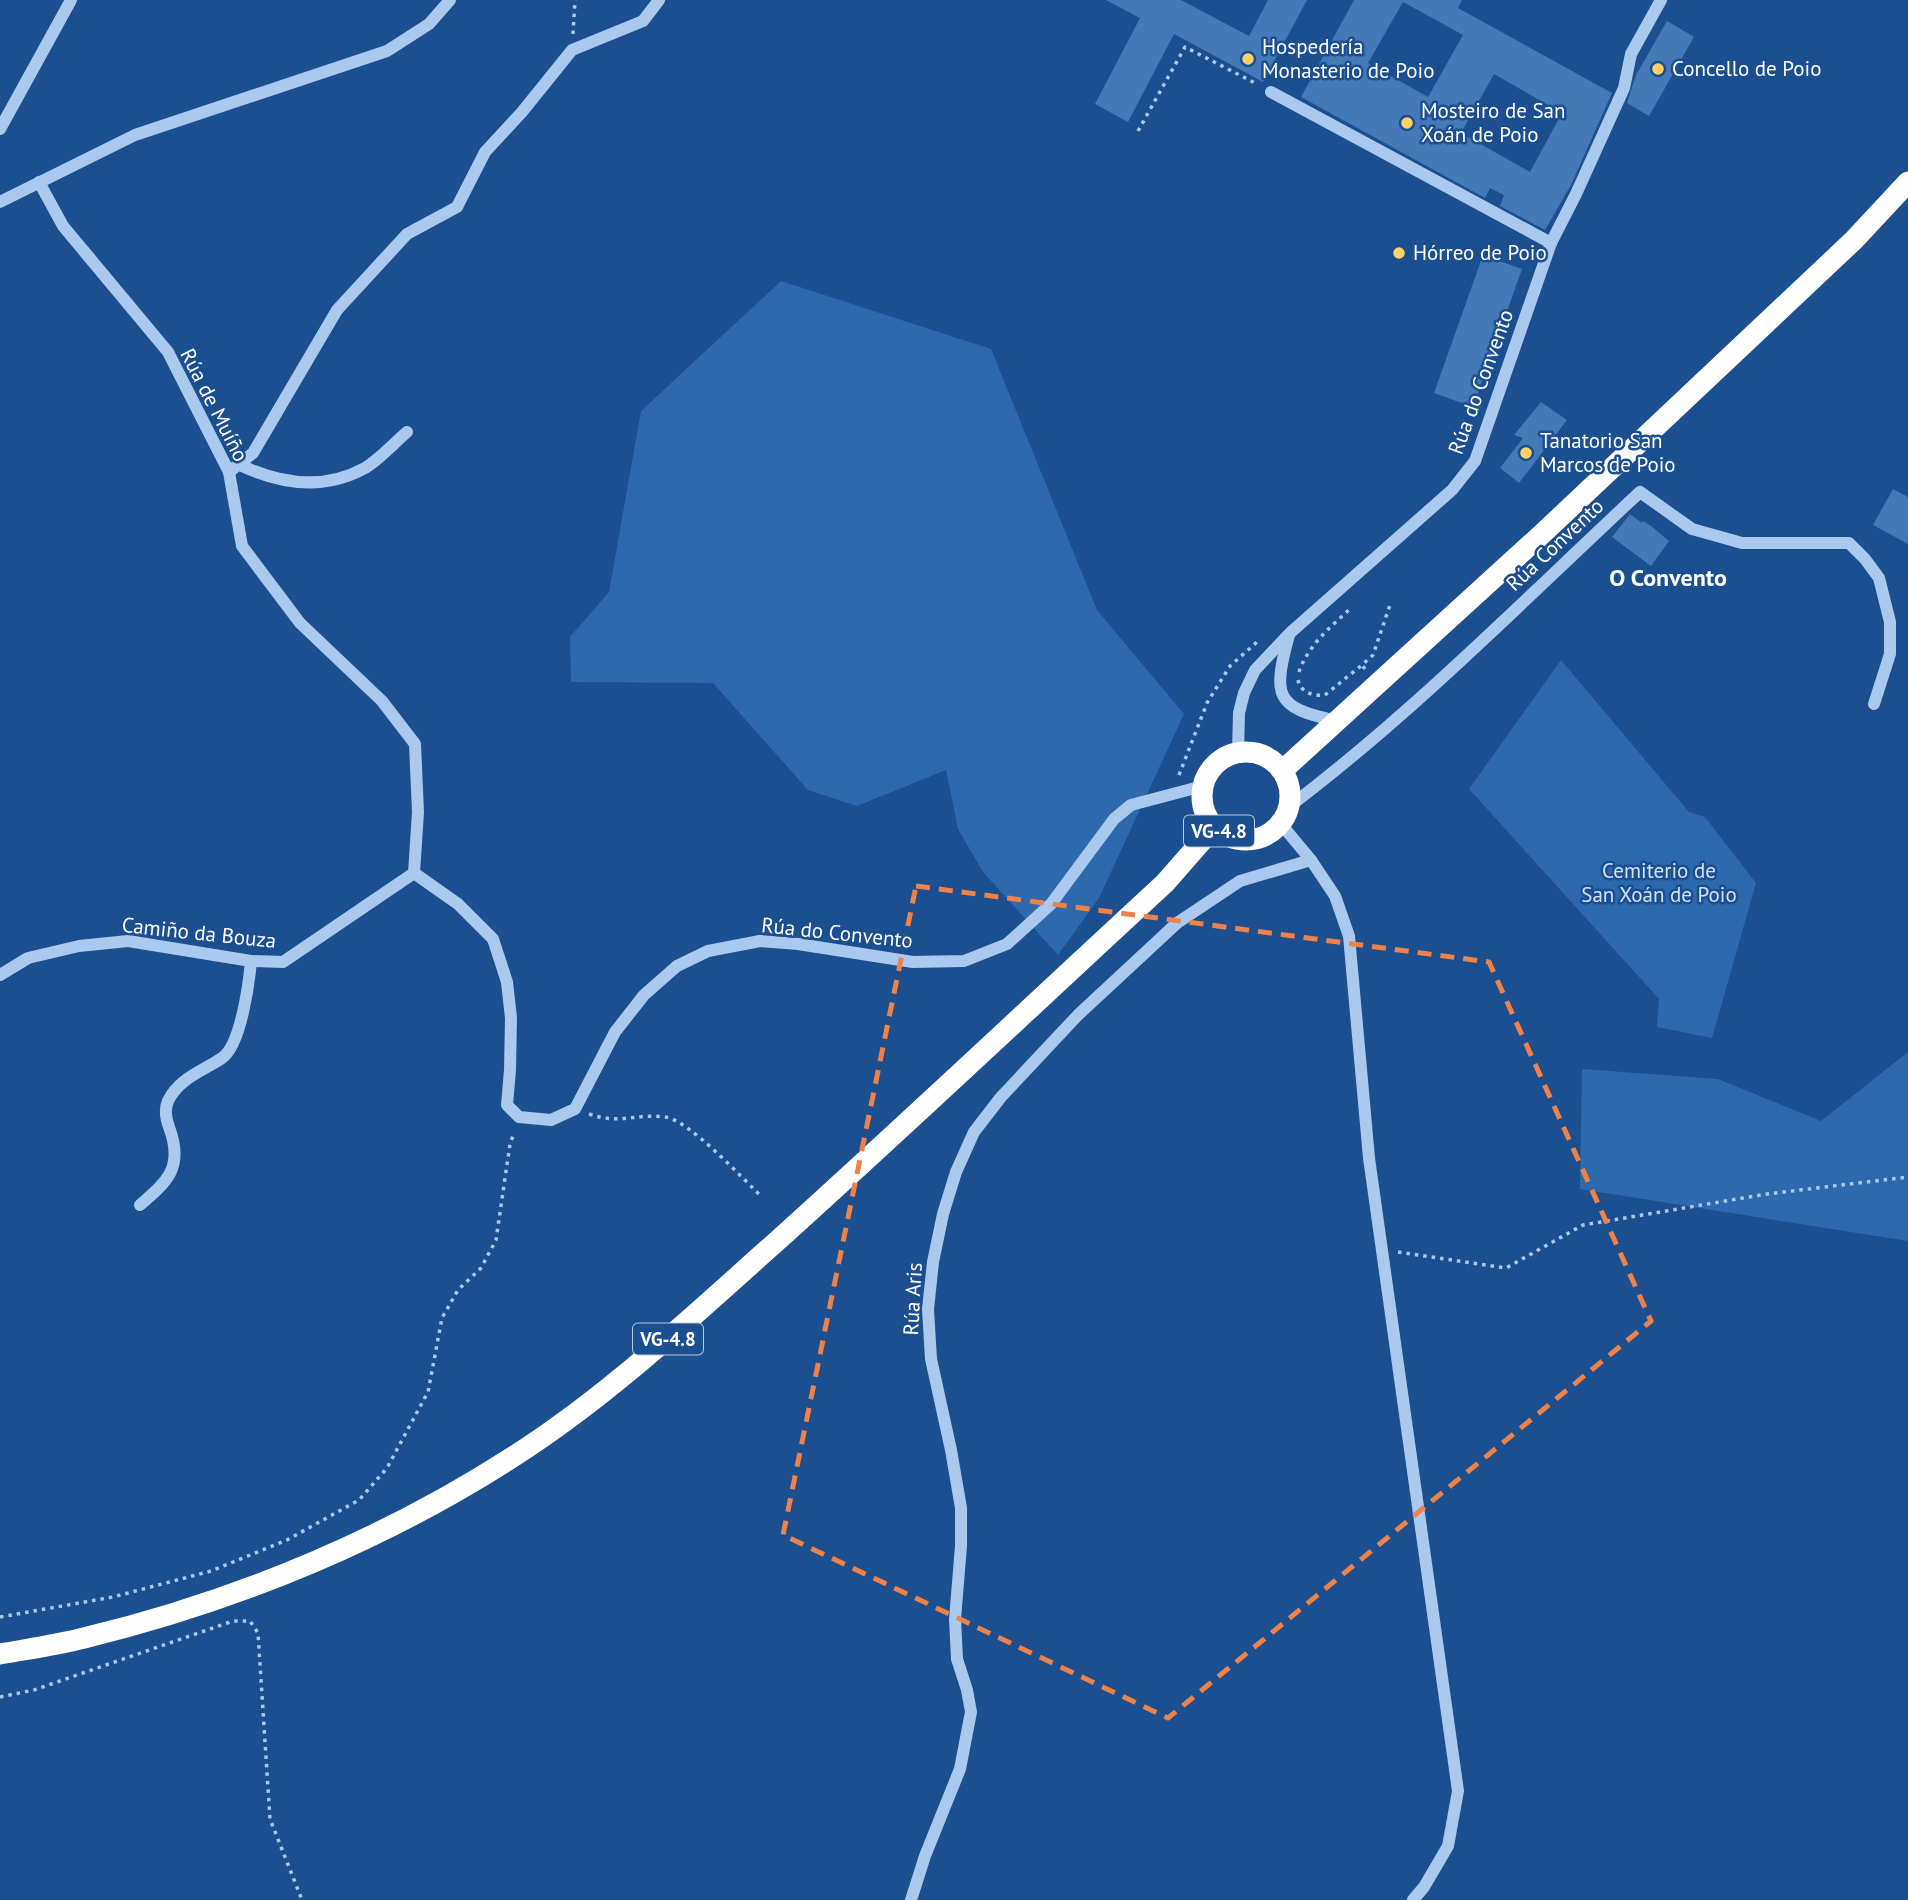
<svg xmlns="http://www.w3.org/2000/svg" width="1908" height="1900" viewBox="0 0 1908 1900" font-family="'PT Sans',sans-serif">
	<rect width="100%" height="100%" fill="#1b4f8f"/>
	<g fill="#2e69ad">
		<path d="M 781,281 L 991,349 L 1097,610 L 1184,714 L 1099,898 L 1058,955 L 983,872 L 958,829 L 946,770 L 857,806 L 808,790 L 713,683 L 571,682 L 570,637 L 609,592 L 641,411 Z"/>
		<path d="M 1561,660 L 1689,812 L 1705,817 L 1756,883 L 1712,1038 L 1657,1027 L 1659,999 L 1469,789 Z"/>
		<path d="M 1908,1052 L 1908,1241 L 1580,1189 L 1582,1069 L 1718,1079 L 1821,1121 Z"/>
	</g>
	<g fill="#4478b7" fill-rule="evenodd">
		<path d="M 1106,0 L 1181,0 L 1249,36 L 1268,0 L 1307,0 L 1263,82 L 1174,34 L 1128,122 L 1095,104 L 1140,18 Z"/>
		<path d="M 1354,0 L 1462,0 L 1458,8 L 1612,93 L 1571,185 L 1545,230 L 1500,206 L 1504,195 L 1490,188 L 1485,198 L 1301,97 ZM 1403,2 L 1463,35 L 1428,97 L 1368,63 ZM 1494,74 L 1562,113 L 1530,172 L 1461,133 Z"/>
		<path d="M 1667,21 L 1694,37 L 1649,116 L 1627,103 L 1636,75 Z"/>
		<path d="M 1483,255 L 1522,269 L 1473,407 L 1434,393 Z"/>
		<path d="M 1541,402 L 1567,420 L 1519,483 L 1500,468 L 1523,438 L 1514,435 Z"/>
		<path d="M 1893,489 L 1908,497 L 1908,544 L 1873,525 Z"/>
		<path d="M 1630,514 L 1642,523 L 1643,521 L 1651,526 L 1669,541 L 1651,566 L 1612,537 Z"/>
	</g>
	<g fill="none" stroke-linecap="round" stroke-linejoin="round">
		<g stroke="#a9c9ee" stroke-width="3.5" stroke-dasharray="3.5 5" stroke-linecap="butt">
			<path d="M 573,34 L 575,0"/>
			<path d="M 1138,131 L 1185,47 L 1257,84"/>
			<path d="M 1365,669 L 1362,665 L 1373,655 L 1391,602"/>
			<path d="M 1299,672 C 1307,647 1330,627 1349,610"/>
			<path d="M 1298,680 C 1301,693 1313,696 1325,695 L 1362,665"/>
			<path d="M 1179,775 L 1207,703 L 1230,666 L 1257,642"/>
			<path d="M 589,1114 C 621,1125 636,1113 665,1117 C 688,1119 744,1180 762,1197"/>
			<path d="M 1398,1252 L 1506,1268 L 1583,1225 L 1767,1194 L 1908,1177"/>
			<path d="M 0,1617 L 113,1597 L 211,1571 L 287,1540 L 359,1500 L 387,1468 L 428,1392 L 442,1318 L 458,1290 L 481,1268 L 496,1240 L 510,1144 L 514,1133"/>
			<path d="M 0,1697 L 34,1690 L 233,1621 L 250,1621 L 258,1633 L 270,1819 L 302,1900"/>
		</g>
		<g stroke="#a9c9ee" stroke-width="12">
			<path d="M 1271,92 L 1551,243"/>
			<path d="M 0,129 L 71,0"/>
			<path d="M 39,182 L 63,226 L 168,352 L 229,472 L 242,546 L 300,623 L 382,701 L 415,744 L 418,812 L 414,873"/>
			<path d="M 0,202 L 135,135 L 387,51 L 429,24 L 450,0"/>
			<path d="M 238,464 C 279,484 323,491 365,468 C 380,459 394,443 407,432"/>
			<path d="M 229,472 L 253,453 L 337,310 L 407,234 L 457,207 L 485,152 L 522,112 L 572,50 L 643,21 L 659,0"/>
			<path d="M 1289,635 C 1273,695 1273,708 1338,721"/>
			<path d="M 1238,752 L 1239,713 L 1244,693 L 1255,670 L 1290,633 L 1452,490 L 1475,461 L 1551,243 L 1576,194 L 1624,88 L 1631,54 L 1661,0"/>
			<path d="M 1290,806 C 1415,711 1526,598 1640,492 L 1692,529 L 1742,543 L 1849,543 L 1865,559 L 1879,578 L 1890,622 L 1890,654 L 1874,704"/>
			<path d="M 1281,824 L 1311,860 L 1335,896 L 1349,936 L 1369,1158 L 1458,1791 L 1448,1846 L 1424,1887 L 1413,1900"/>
			<path d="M 414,873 L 458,904 L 493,939 L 507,982 L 511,1018 L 510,1070 L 507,1105 L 519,1117 L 551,1120 L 575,1109 L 615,1032 L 644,995 L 677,966 L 708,951 L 760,941 L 798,944 L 913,962 L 964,961 L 1007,944 L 1051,904 L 1114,819 L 1131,805 L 1203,786"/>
			<path d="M 0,975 L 28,958 L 79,946 L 128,941 L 251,961 L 283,962 L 414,873"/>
			<path d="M 140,1205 C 168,1181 184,1167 169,1127 C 166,1119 164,1110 168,1101 C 179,1078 203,1071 222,1058 C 241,1045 249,983 251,961"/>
			<path d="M 911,1900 L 925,1856 L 960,1769 L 971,1712 L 967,1690 L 957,1659 L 955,1619 L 961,1546 L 961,1508 L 951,1450 L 931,1359 L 928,1309 L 933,1262 L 943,1214 L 956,1172 L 974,1132 L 1001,1097 L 1078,1015 L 1177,923 L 1240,881 L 1311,860"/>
		</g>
		<g stroke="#fff" stroke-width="21">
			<circle cx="1246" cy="796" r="44"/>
			<path d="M 1283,770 L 1542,534 L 1854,240 L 1908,182"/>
			<path d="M 0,1654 C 28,1649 57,1645 84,1638 C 241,1600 394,1536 528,1447 C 618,1387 696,1313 776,1242 C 907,1124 1035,1003 1165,883 L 1214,827"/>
		</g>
	</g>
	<path fill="none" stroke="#ee8249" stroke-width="5" stroke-dasharray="14 9" stroke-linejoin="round" d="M 916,886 L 1489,962 L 1651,1321 L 1168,1718 L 783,1535 Z"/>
	<g fill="#ffd166" stroke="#1b4f8f" stroke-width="2.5">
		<circle cx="1248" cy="59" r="7"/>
		<circle cx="1658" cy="69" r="7"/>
		<circle cx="1407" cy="123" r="7"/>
		<circle cx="1399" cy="253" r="7"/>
		<circle cx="1526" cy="453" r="7"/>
	</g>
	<g text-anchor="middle" stroke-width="5" stroke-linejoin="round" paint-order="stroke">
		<g fill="#1b4f8f" stroke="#bbcadd" stroke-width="2">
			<rect x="1184" y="815.5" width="70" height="31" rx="5"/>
			<rect x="633" y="1323.5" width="70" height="31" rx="5"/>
		</g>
		<g font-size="19" font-weight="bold" fill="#fff">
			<text x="1219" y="838">VG-4.8</text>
			<text x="668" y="1346">VG-4.8</text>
		</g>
		<g font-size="21" fill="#fff" stroke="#1b4f8f" text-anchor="start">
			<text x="1262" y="54">Hospedería<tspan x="1262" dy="24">Monasterio de Poio</tspan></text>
			<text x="1672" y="76">Concello de Poio</text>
			<text x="1421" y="118">Mosteiro de San<tspan x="1421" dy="24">Xoán de Poio</tspan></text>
			<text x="1413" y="260">Hórreo de Poio</text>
			<text x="1540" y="448">Tanatorio San<tspan x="1540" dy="24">Marcos de Poio</tspan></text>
		</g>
		<g font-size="21" fill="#fff" stroke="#1b4f8f">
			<text transform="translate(1481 382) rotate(-70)" y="7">Rúa do Convento</text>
			<text transform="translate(214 405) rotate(63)" y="7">Rúa de Muíño</text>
			<text transform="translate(1555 545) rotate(-43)" y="7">Rúa Convento</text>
			<text transform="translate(199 933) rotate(6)" y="7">Camiño da Bouza</text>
			<text transform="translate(837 933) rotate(6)" y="7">Rúa do Convento</text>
			<text transform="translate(913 1299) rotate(-87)" y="7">Rúa Aris</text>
		</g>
		<g font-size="21" fill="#cfe3fa" stroke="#1b4f8f">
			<text x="1659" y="878">Cemiterio de<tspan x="1659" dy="24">San Xoán de Poio</tspan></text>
		</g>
		<g font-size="24" font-weight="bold" fill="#fff" stroke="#1b4f8f">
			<text x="1668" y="586">O Convento</text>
		</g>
	</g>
</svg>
